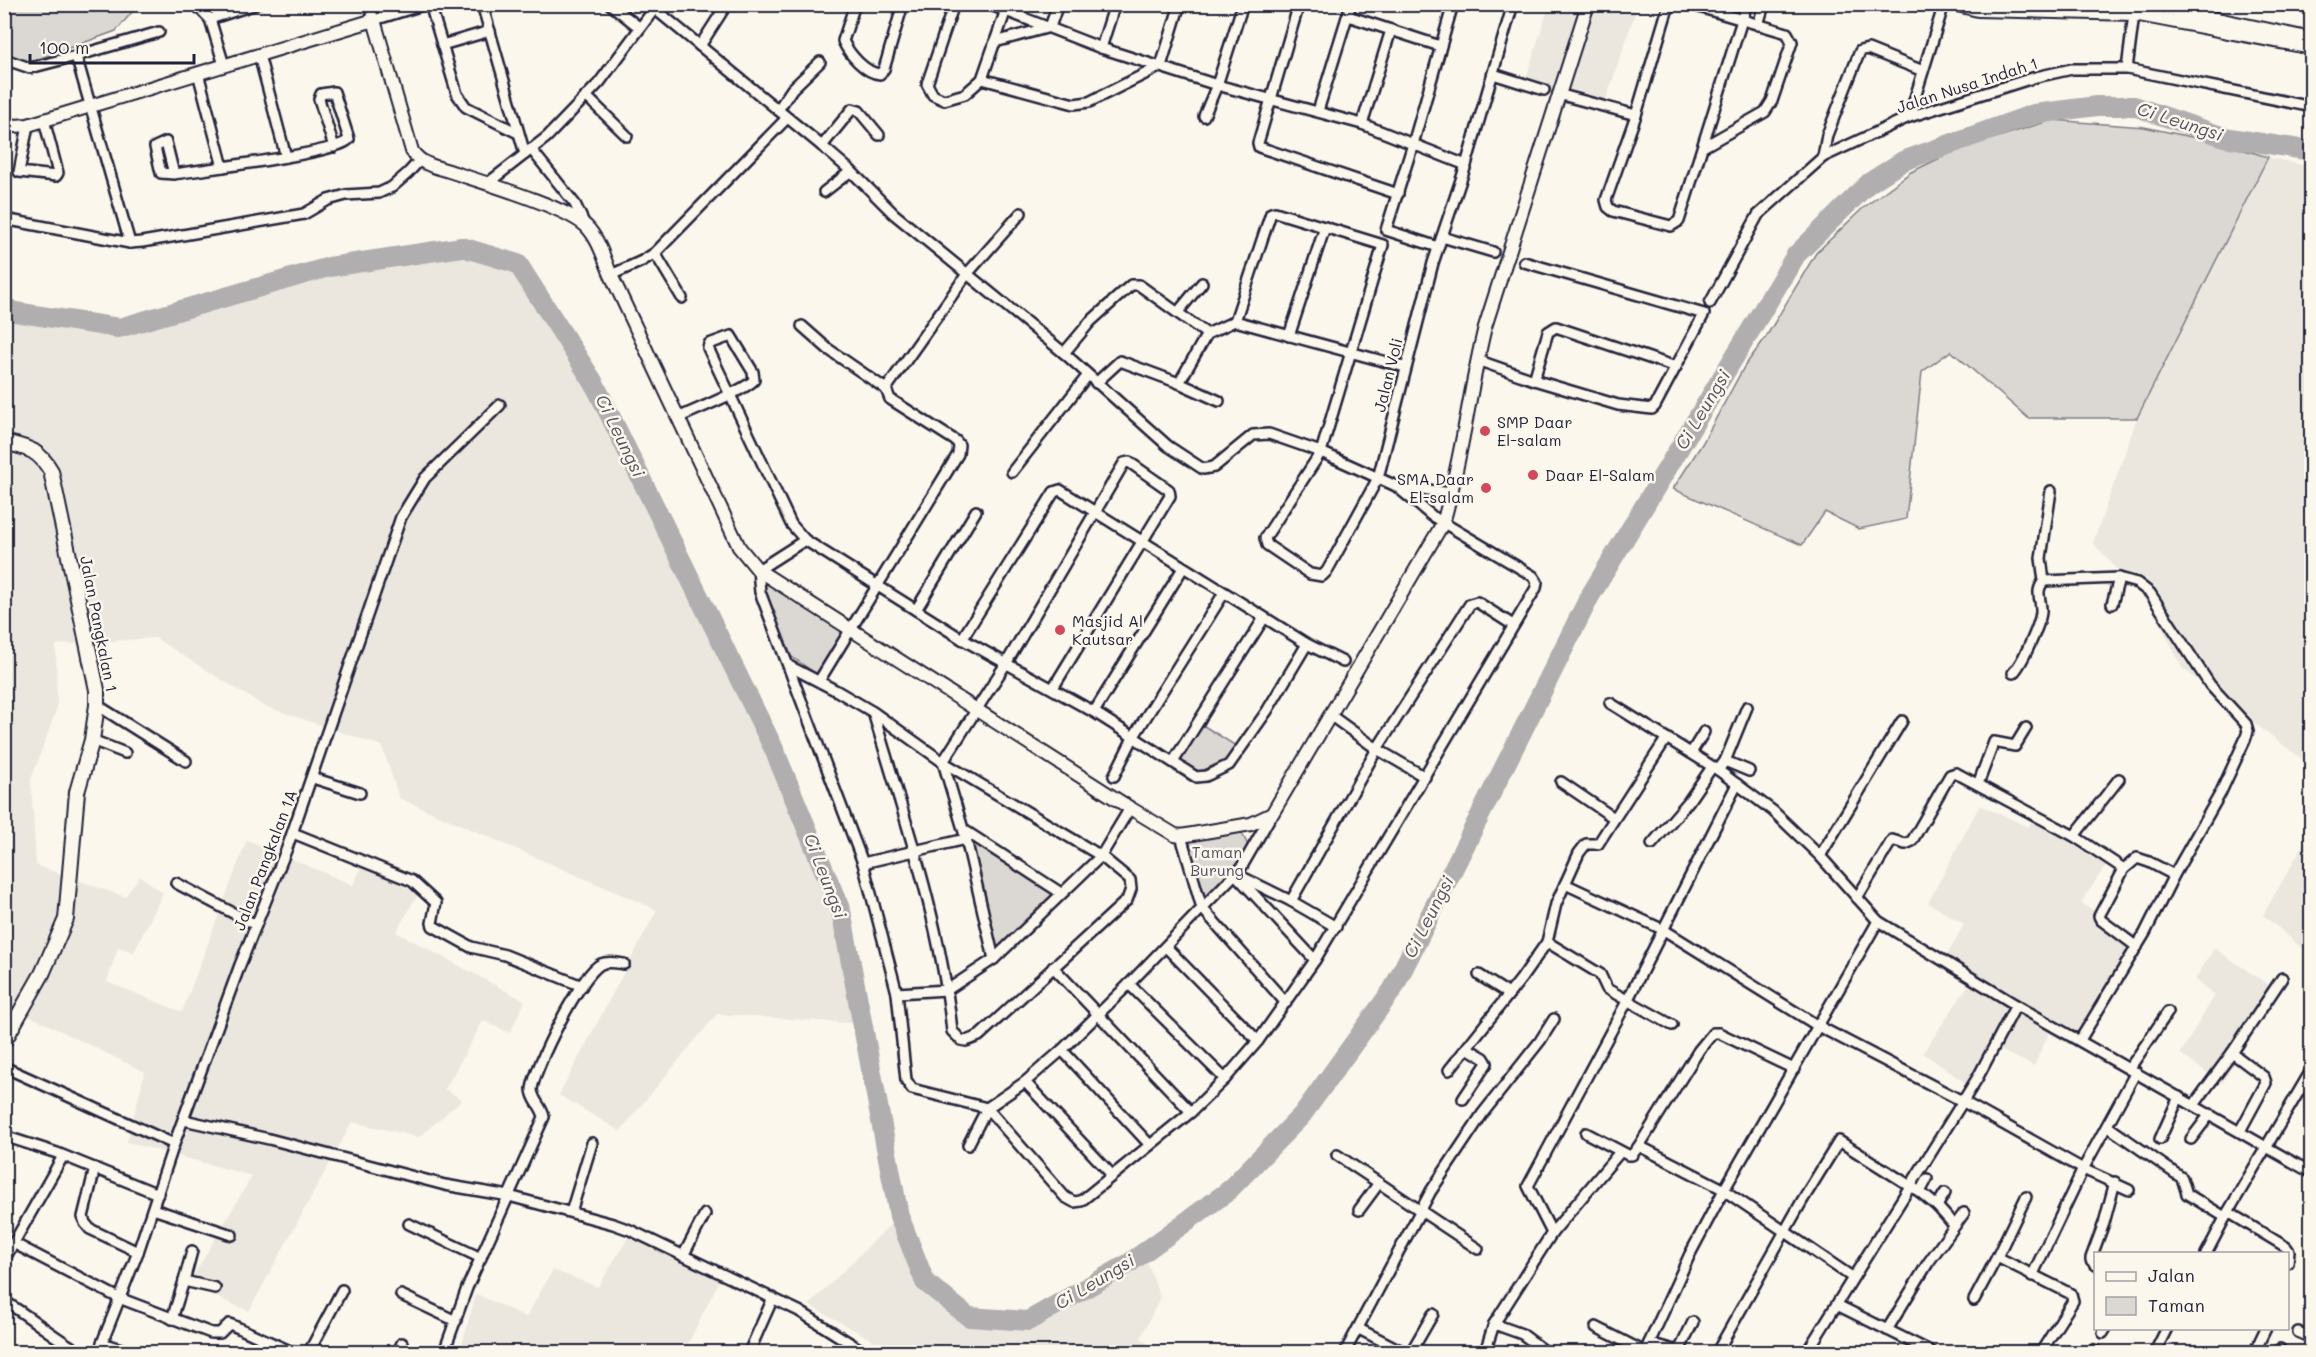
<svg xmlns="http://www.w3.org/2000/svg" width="2316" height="1357" viewBox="0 0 2316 1357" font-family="Mali,sans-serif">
	<rect width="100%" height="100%" fill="#fbf7ec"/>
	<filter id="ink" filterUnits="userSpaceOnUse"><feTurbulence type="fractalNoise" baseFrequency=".0167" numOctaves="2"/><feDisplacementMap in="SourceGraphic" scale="12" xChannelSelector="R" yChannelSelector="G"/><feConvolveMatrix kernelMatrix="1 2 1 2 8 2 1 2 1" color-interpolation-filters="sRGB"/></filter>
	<g filter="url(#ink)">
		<g fill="#ebe7df">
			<path d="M 1549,5 L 1638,5 L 1603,108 L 1524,85 Z"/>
			<path d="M 2268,157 L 2311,167 L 2311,766 L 2182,668 L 2153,609 L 2093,543 L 2137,418 Z"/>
			<path d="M 462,247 L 518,264 L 589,375 L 773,747 L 841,911 L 862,1024 L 717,1014 L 620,1131 L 559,1095 L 657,910 L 399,798 L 382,746 L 264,706 L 155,638 L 56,645 L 57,708 L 31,780 L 36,865 L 125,897 L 140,876 L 163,893 L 134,952 L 118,947 L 107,982 L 182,1012 L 247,840 L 353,885 L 363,864 L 418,894 L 396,932 L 525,1001 L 510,1033 L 483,1021 L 445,1089 L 462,1100 L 419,1137 L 352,1122 L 249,1311 L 188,1285 L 252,1176 L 127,1142 L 145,1072 L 5,1004 L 4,306 L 15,312 L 119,328 L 329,267 Z"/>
			<path d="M 1980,805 L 2028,827 L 2035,815 L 2108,862 L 2081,903 L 2138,937 L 2076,1048 L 2049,1033 L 2034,1066 L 1995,1048 L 1971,1087 L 1923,1053 L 1972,980 L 1944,961 L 1964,924 L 1928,903 Z"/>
			<path d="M 2311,831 L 2311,956 L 2263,915 Z"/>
			<path d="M 2214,948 L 2279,992 L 2222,1083 L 2180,1054 L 2215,995 L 2195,980 Z"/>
			<path d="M 899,1216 L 925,1281 L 969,1317 L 1028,1321 L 1143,1252 L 1160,1297 L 1141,1338 L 1156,1352 L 942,1352 L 926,1347 L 876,1342 L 809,1305 Z"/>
			<path d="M 629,1236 L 719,1281 L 684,1352 L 460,1352 L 476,1294 L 526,1317 L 553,1270 L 598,1287 Z"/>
		</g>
		<g fill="#dbd8d3" stroke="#7e7d87" stroke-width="1.5">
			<path d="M 5,5 L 138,5 L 116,31 L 30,62 L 5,56 Z"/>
			<path d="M 2052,120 L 2144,127 L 2220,143 L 2268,157 L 2137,418 L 2028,418 L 1951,351 L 1922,372 L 1906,519 L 1859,529 L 1825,512 L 1802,545 L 1673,489 L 1702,444 L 1744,367 L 1766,337 L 1816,253 L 1863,208 L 1911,172 L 1957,150 Z"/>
			<path d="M 767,582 L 850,632 L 821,677 L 782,650 L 760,592 Z"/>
			<path d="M 1201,724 L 1244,751 L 1233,770 L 1195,784 L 1174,771 Z"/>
			<path d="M 1240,829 L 1253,856 L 1245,868 L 1201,913 L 1187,843 Z"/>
			<path d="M 964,830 L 1061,893 L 994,959 Z"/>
		</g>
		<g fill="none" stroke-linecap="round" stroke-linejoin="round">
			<path stroke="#b1aeb0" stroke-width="20" d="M 4,306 L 15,312 L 119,328 L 329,267 L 462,247 L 518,264 L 594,383 L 773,747 L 841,911 L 899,1216 L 925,1282 L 969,1317 L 1028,1321 L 1128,1264 L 1227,1192 L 1302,1115 L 1393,989 L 1590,596 L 1796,255 L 1869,183 L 1903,161 L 2034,114 L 2097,106 L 2134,106 L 2224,137 L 2312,151"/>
			<g stroke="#22223b" stroke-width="14">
				<g id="minor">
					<path d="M 195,4 L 210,19 L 256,4"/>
					<path d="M 369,4 L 374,20 L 426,4"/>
					<path d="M 430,4 L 457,94 L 466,107 L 518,133"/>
					<path d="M 482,4 L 525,154"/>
					<path d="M 610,4 L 640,28"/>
					<path d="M 855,4 L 843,41 C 849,54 865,73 880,74 L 884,69 L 903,4"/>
					<path d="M 954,4 L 927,84 L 933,95 L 944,100 L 965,94 L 982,79 L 1008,4"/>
					<path d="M 988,4 L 1101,48 L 1217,85 L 1362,124 L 1466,165"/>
					<path d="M 1299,4 L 1258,143 L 1259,147 L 1398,194"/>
					<path d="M 1672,4 L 1667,11 L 1636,115 L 1606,200 L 1608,207 L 1613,211 L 1671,226 L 1679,221 L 1747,4"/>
					<path d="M 1689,4 L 1787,33 L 1792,42 L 1772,101 L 1765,112 L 1703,147"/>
					<path d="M 655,9 L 822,146 L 851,171 L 894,214 L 1064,353 L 1168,446 L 1203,469 L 1214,467 L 1253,435 L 1269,434 L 1321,452 L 1396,486 L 1432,516 L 1533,576 L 1537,582 L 1536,588 L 1315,960"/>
					<path d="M 1348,16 L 1440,46"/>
					<path d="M 210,19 L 224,65"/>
					<path d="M 1758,25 L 1763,8"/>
					<path d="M 995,42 L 1050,27 L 1058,4"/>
					<path d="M 442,45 L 490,31"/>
					<path d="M 700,46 L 725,7"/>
					<path d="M 1101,48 L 1115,4"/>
					<path d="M 259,55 L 286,157"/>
					<path d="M 4,59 L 30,68 L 76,56"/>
					<path d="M 2127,69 L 2134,14"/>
					<path d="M 198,73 L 223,167"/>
					<path d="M 1493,74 L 1544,90"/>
					<path d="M 982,79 L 1074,104 L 1089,102 L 1161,66 L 1180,4"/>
					<path d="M 1558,94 L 1636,115"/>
					<path d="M 586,96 L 627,136"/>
					<path d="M 778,110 L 792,89 L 820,62"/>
					<path d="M 1318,111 L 1351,4"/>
					<path d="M 1204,116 L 1217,85 L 1243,4"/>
					<path d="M 1909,117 L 1944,4"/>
					<path d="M 1362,124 L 1391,30"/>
					<path d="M 28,125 L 19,172 L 56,176 L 58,173 L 44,120"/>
					<path d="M 822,146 L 852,109 L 859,111 L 879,135"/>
					<path d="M 531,149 L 575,204 L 585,225"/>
					<path d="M 1823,157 L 1827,135 L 1860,51 L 1868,49 L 1923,71"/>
					<path d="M 174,174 L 166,142 L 155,147 L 161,173 L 174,174 C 199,170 340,153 349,139 L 334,92 L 321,94 L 319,99 L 334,147"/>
					<path d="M 488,183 L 547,137 L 599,83 L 658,4"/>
					<path d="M 824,192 L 851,171"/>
					<path d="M 4,219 L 130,243 L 142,242 L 304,214 L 328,200 L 346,195 L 379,193 L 392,187 L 408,173 L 419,161"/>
					<path d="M 1442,237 L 1493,252"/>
					<path d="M 130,243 L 76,56 L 159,32"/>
					<path d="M 1438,247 L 1386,230 L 1413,144 L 1453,4"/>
					<path d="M 655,253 L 682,298"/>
					<path d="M 611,275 L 642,261 L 655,253 L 787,118"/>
					<path d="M 1710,303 L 1758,215 L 1823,157 L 1909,117 L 2036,77 L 2072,69 L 2127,69 L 2312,107"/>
					<path d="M 1178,312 L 1202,283"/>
					<path d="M 1235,321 L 1271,213 L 1275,212 L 1383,245 L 1321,452 L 1265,538 L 1267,545 L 1310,574 L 1322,576 L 1327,571 L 1378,478 L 1433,263 L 1466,165 L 1513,4"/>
					<path d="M 802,326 L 828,349 L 886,389 L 890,399 L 956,441 L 959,445 L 958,454 L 819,681"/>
					<path d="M 1289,336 L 1325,227"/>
					<path d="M 1064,353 L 1090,322 L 1131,285 L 1139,285 L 1207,334 L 1235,321 L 1405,367"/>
					<path d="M 1477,360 L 1534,380 L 1618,405 L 1652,409 L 1655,406 L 1704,314 L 1524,262"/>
					<path d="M 1534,380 L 1548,332 L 1556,327 L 1676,367"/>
					<path d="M 1096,383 L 1120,361 L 1179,383 L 1219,401"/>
					<path d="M 1179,383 L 1207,334"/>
					<path d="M 886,389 L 967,274 L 1021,213"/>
					<path d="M 678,418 C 694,410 744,391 754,380 L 753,372 L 731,336 L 709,344 L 708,348 L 791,524 L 805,540 L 962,639 L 1094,712 L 1196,777 L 1206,776 L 1229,765 L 1267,711 L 1307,644"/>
					<path d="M 1012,472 L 1088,375"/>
					<path d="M 1396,486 L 1452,493"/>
					<path d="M 2051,491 L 2041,558 L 2044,581 L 2119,578"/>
					<path d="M 805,540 L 758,570 L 760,592 L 863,863 L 897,993 L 906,1080 L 912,1089 L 987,1108 L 1065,1197 L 1074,1202 L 1081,1201 L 1191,1112 L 1225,1079 L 1258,1041 L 1315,960 L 1235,874"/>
					<path d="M 916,610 L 976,511"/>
					<path d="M 962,639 L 1054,492 L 1060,490 L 1307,644 L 1343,662"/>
					<path d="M 789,666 L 837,691 L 873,712 L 943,762 L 1101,856 L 1130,880 L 1131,889 L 1127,900 L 979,1036 L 966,1041 L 961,1040 L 952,1031 C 941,923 904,817 873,712"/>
					<path d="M 2013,673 C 2022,664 2040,625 2041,612 C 2042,600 2034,592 2044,581"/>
					<path d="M 1610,703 L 1718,770 L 1773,811 L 1820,856 L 1878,921 L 2016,1005 L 2312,1173"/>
					<path d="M 97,705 L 186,761"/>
					<path d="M 1094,712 L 1183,568"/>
					<path d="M 1330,715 L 1377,749 L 1425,777"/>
					<path d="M 92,740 L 125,753"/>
					<path d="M 1691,753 L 1704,732"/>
					<path d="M 1725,761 L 1749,771"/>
					<path d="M 1173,762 L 1264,618"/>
					<path d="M 1718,770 L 1725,761 L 1747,707"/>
					<path d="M 1114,776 L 1134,736 L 1224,593"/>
					<path d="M 313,778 L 360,793"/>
					<path d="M 1561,782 L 1614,818"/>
					<path d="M 1978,784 L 1994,742 L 2015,746 L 2026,728"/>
					<path d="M 964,830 L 1061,893"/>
					<path d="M 293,833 L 412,881 L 436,903 L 432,923 L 433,926 L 471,947 L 505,955 L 582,986"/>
					<path d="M 1181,836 L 1202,908 L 1286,1003"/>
					<path d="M 2074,836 L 2119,779"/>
					<path d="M 1652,844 L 1688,802 L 1712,767"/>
					<path d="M 1820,856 L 1902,721"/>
					<path d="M 863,863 L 966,839"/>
					<path d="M 1240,876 L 1291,901 L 1336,927"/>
					<path d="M 176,883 L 256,925"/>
					<path d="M 1565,884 L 1664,930 L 1818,1026 L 1962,1101 L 2083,1169 L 2129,1190"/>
					<path d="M 1857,898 L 1892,840 L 1905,844 L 1912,841 L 1950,775 L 1956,773 L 2074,836 L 2124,869"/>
					<path d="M 1291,901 L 1377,749 L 1470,604 L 1477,602 L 1513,625"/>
					<path d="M 1547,942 L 1600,974 L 1607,989 L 1672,1025"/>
					<path d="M 1166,947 L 1258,1041"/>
					<path d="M 2137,947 L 2101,920 L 2099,916 L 2124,869 L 2137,858 L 2149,862 L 2174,875"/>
					<path d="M 994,959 L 966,839 L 943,762 L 1007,662 L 1124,463 L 1129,462 L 1169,490 L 1170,496 L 1053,688"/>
					<path d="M 1053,967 L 1191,1112"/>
					<path d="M 1479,975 L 1509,994"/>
					<path d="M 1129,984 L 1225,1079"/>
					<path d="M 897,993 L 947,990 L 994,959 L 1101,856 L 1130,808"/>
					<path d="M 2080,1040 L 2145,933 L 2174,875 L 2220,794 L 2245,740 L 2248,731 L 2246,724 L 2210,685 L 2150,593 L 2137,583 L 2119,578 L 2112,604"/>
					<path d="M 1062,1050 L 1150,1145"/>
					<path d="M 2232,1053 L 2264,1077 L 2266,1083 L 2240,1131"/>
					<path d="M 4,1067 L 174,1144"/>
					<path d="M 2129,1069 L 2168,1012"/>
					<path d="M 1449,1070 L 1521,979 L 1547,942 L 1556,904 L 1579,853 L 1586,844 L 1598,844 L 1666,739"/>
					<path d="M 1025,1082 L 1112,1175"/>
					<path d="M 1463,1099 L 1487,1063 L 1484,1058 L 1467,1048"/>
					<path d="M 2194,1105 L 2232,1053 L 2282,978"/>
					<path d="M 184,1120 L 269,1139 L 445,1185 L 509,1196 L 613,1224 L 630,1230 L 799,1311 L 864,1352"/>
					<path d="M 2107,1126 L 2182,1178 L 2187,1194 L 2225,1217"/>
					<path d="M 1586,1133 L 1628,1155 L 1632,1155 L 1639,1146 L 1719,1187 L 1852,1277"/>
					<path d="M 4,1136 L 57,1153 L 158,1194"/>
					<path d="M 2160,1139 L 2179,1097"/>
					<path d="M 2191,1139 L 2210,1114"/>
					<path d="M 968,1145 L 987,1108 L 1025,1082 L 1062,1050 L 1129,984 L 1235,874 L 1237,875 L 1272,814"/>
					<path d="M 1639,1146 L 1699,1050 L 1713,1033 L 1719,1033 L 1794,1069"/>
					<path d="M 1337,1155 L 1478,1249"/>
					<path d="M 95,1168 L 83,1217 L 85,1223 L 90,1229 L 138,1252"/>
					<path d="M 1920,1192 L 1927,1179"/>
					<path d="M 1937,1206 L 1954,1225"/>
					<path d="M 153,1209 L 232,1235"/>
					<path d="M 1359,1210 L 1379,1183"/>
					<path d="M 571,1212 L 592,1143"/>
					<path d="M 2228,1212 L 2286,1247 L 2289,1251 L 2288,1263"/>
					<path d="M 409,1224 L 481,1258"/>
					<path d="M 1552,1233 L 1620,1152"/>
					<path d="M 13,1243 L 119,1298 L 211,1333 L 220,1333 L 229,1324 L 232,1325 L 292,1352"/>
					<path d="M 2206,1254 L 2228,1212 L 2312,1069"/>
					<path d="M 683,1256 L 705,1214"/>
					<path d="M 1997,1257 L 2026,1197"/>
					<path d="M 4,1260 L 63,1156"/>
					<path d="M 2096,1265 L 2091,1260 L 2091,1258 L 2104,1223 L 2115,1182"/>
					<path d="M 2032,1276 L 2083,1169 L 2136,1072"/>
					<path d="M 184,1281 L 192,1251"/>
					<path d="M 401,1295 L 456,1321"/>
					<path d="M 1974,1300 L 1997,1257 L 2071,1294 L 2073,1301 L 2041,1352"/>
					<path d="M 4,1301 C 31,1317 53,1337 80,1352"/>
					<path d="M 1837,1305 L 1932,1352"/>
					<path d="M 172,1319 L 184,1281 L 215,1288"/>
					<path d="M 1494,1324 L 1522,1334 L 1546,1352"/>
					<path d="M 1596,1327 L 1645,1352"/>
					<path d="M 1359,1329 L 1404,1352"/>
					<path d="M 1887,1330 L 1928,1263 L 1964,1213"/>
					<path d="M 2298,1332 L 2312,1338"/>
					<path d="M 2103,1333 L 2106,1328"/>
					<path d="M 102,1343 L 130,1352"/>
					<path d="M 1649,1343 L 1674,1350 L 1680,1349 L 1693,1322"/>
					<path d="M 2255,1351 L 2266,1328"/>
					<path d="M 101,1352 L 102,1343 L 138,1252 L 174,1144 L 240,965 L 287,848 L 401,517 L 425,478 L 500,405"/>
					<path d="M 309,1352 L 342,1290"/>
					<path d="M 398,1352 L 402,1343"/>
					<path d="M 444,1352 L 467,1288 L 544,1117 C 542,1106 532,1100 532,1089 C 535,1066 581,974 601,964 C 608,961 617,963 624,964"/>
					<path d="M 749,1352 L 773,1298"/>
					<path d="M 1345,1352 L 1431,1191 L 1483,1113 L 1540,1041 L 1554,1019"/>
					<path d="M 1411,1352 L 1433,1314"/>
					<path d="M 1485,1352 L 1494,1324 L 1552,1233 L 1528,1186 L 1624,1007 L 1737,784"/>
					<path d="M 1645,1352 L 1690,1254 L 1724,1190 L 1878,921"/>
					<path d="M 1717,1352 L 1802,1201 L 1839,1141 L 1920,1192 L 1937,1206 L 1945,1193"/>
					<path d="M 1807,1352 L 1978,1077 L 2016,1005"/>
					<path d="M 2092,1352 L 2094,1350 L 2098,1352"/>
					<path d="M 2155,1352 L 2167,1328"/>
					<path d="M 2277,1352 L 2280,1349"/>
				</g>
			</g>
			<g stroke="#22223b" stroke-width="16">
				<g id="tertiary">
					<path d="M 1953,4 L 1978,10 L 2134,14 L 2312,48"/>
					<path d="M 2146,4 L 2312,39"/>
					<path d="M 4,122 L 15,126 L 28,125 L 374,20 L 412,151 C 422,166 438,167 455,173 C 485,183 566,207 586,226 C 599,239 604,259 611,275 L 739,547 L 758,570 L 1130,808 L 1175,835 L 1181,836 L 1251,824 L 1272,814 L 1443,523 C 1462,459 1469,392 1485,327 L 1588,4"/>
				</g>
			</g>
			<g stroke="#22223b" stroke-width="18">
				<path id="secondary" d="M 4,442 C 28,448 38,449 51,471 L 97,690 L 97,705 L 92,740 L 77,792 L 66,919 L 42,974 L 4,1041"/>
			</g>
			<use href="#minor" stroke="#fbf7ec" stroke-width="9"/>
			<use href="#tertiary" stroke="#fbf7ec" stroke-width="12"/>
			<use href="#secondary" stroke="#fbf7ec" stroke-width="14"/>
		</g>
	</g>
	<g fill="#d1495b" stroke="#fbf7ec" stroke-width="2">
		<circle cx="1485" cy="431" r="6"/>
		<circle cx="1533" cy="475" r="6"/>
		<circle cx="1486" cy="488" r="6"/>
		<circle cx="1060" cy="630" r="6"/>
	</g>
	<g text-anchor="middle" stroke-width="5" stroke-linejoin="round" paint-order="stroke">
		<g font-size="16" fill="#22223b" stroke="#fbf7ec">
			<text transform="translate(1967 85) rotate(-18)" y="6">Jalan Nusa Indah 1</text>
			<text transform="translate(1388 375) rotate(-76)" y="6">Jalan Voli</text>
			<text transform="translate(99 624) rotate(79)" y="6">Jalan Pangkalan 1</text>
			<text transform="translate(265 860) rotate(-69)" y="6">Jalan Pangkalan 1A</text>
		</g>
		<g font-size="16" fill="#22223b" stroke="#fbf7ec" text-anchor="start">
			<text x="1497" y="428">SMP Daar<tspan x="1497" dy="18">El-salam</tspan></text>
			<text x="1545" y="481">Daar El-Salam</text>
			<text x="1474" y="485" text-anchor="end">SMA Daar<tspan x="1474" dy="18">El-salam</tspan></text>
			<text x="1072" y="627">Masjid Al<tspan x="1072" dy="18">Kautsar</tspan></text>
		</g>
		<g font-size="16" fill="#505061" stroke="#fbf7ec">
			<text x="1217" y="858">Taman<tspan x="1217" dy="18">Burung</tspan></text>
		</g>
		<g font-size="18" font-style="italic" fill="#545364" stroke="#fbf7ec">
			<text transform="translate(2180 122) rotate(18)" y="6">Ci Leungsi</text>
			<text transform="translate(1703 410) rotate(-59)" y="6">Ci Leungsi</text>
			<text transform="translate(620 436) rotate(64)" y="6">Ci Leungsi</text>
			<text transform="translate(825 876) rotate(69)" y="6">Ci Leungsi</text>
			<text transform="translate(1429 917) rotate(-63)" y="6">Ci Leungsi</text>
			<text transform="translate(1095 1282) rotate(-31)" y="6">Ci Leungsi</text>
		</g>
	</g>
	<rect width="2316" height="1357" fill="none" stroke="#fbf7ec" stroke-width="24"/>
	<rect x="12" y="12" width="2292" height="1333" fill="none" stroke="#22223b" stroke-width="2" filter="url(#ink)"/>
	<rect x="2094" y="1252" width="195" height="78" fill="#fbf7ec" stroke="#a4a2a5" stroke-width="1.5"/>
	<rect x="2106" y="1272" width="30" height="9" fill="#fbf7ec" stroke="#a4a2a5" stroke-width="1.5"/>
	<text x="2148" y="1282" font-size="18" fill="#22223b">Jalan</text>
	<rect x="2106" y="1297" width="30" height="18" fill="#dbd8d3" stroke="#a4a2a5" stroke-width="1.5"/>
	<text x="2148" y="1312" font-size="18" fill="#22223b">Taman</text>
	<path d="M30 54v9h164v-9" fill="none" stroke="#22223b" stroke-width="3"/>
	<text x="39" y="54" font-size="18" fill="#22223b" stroke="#fbf7ec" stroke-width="4.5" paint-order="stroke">100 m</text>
</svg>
